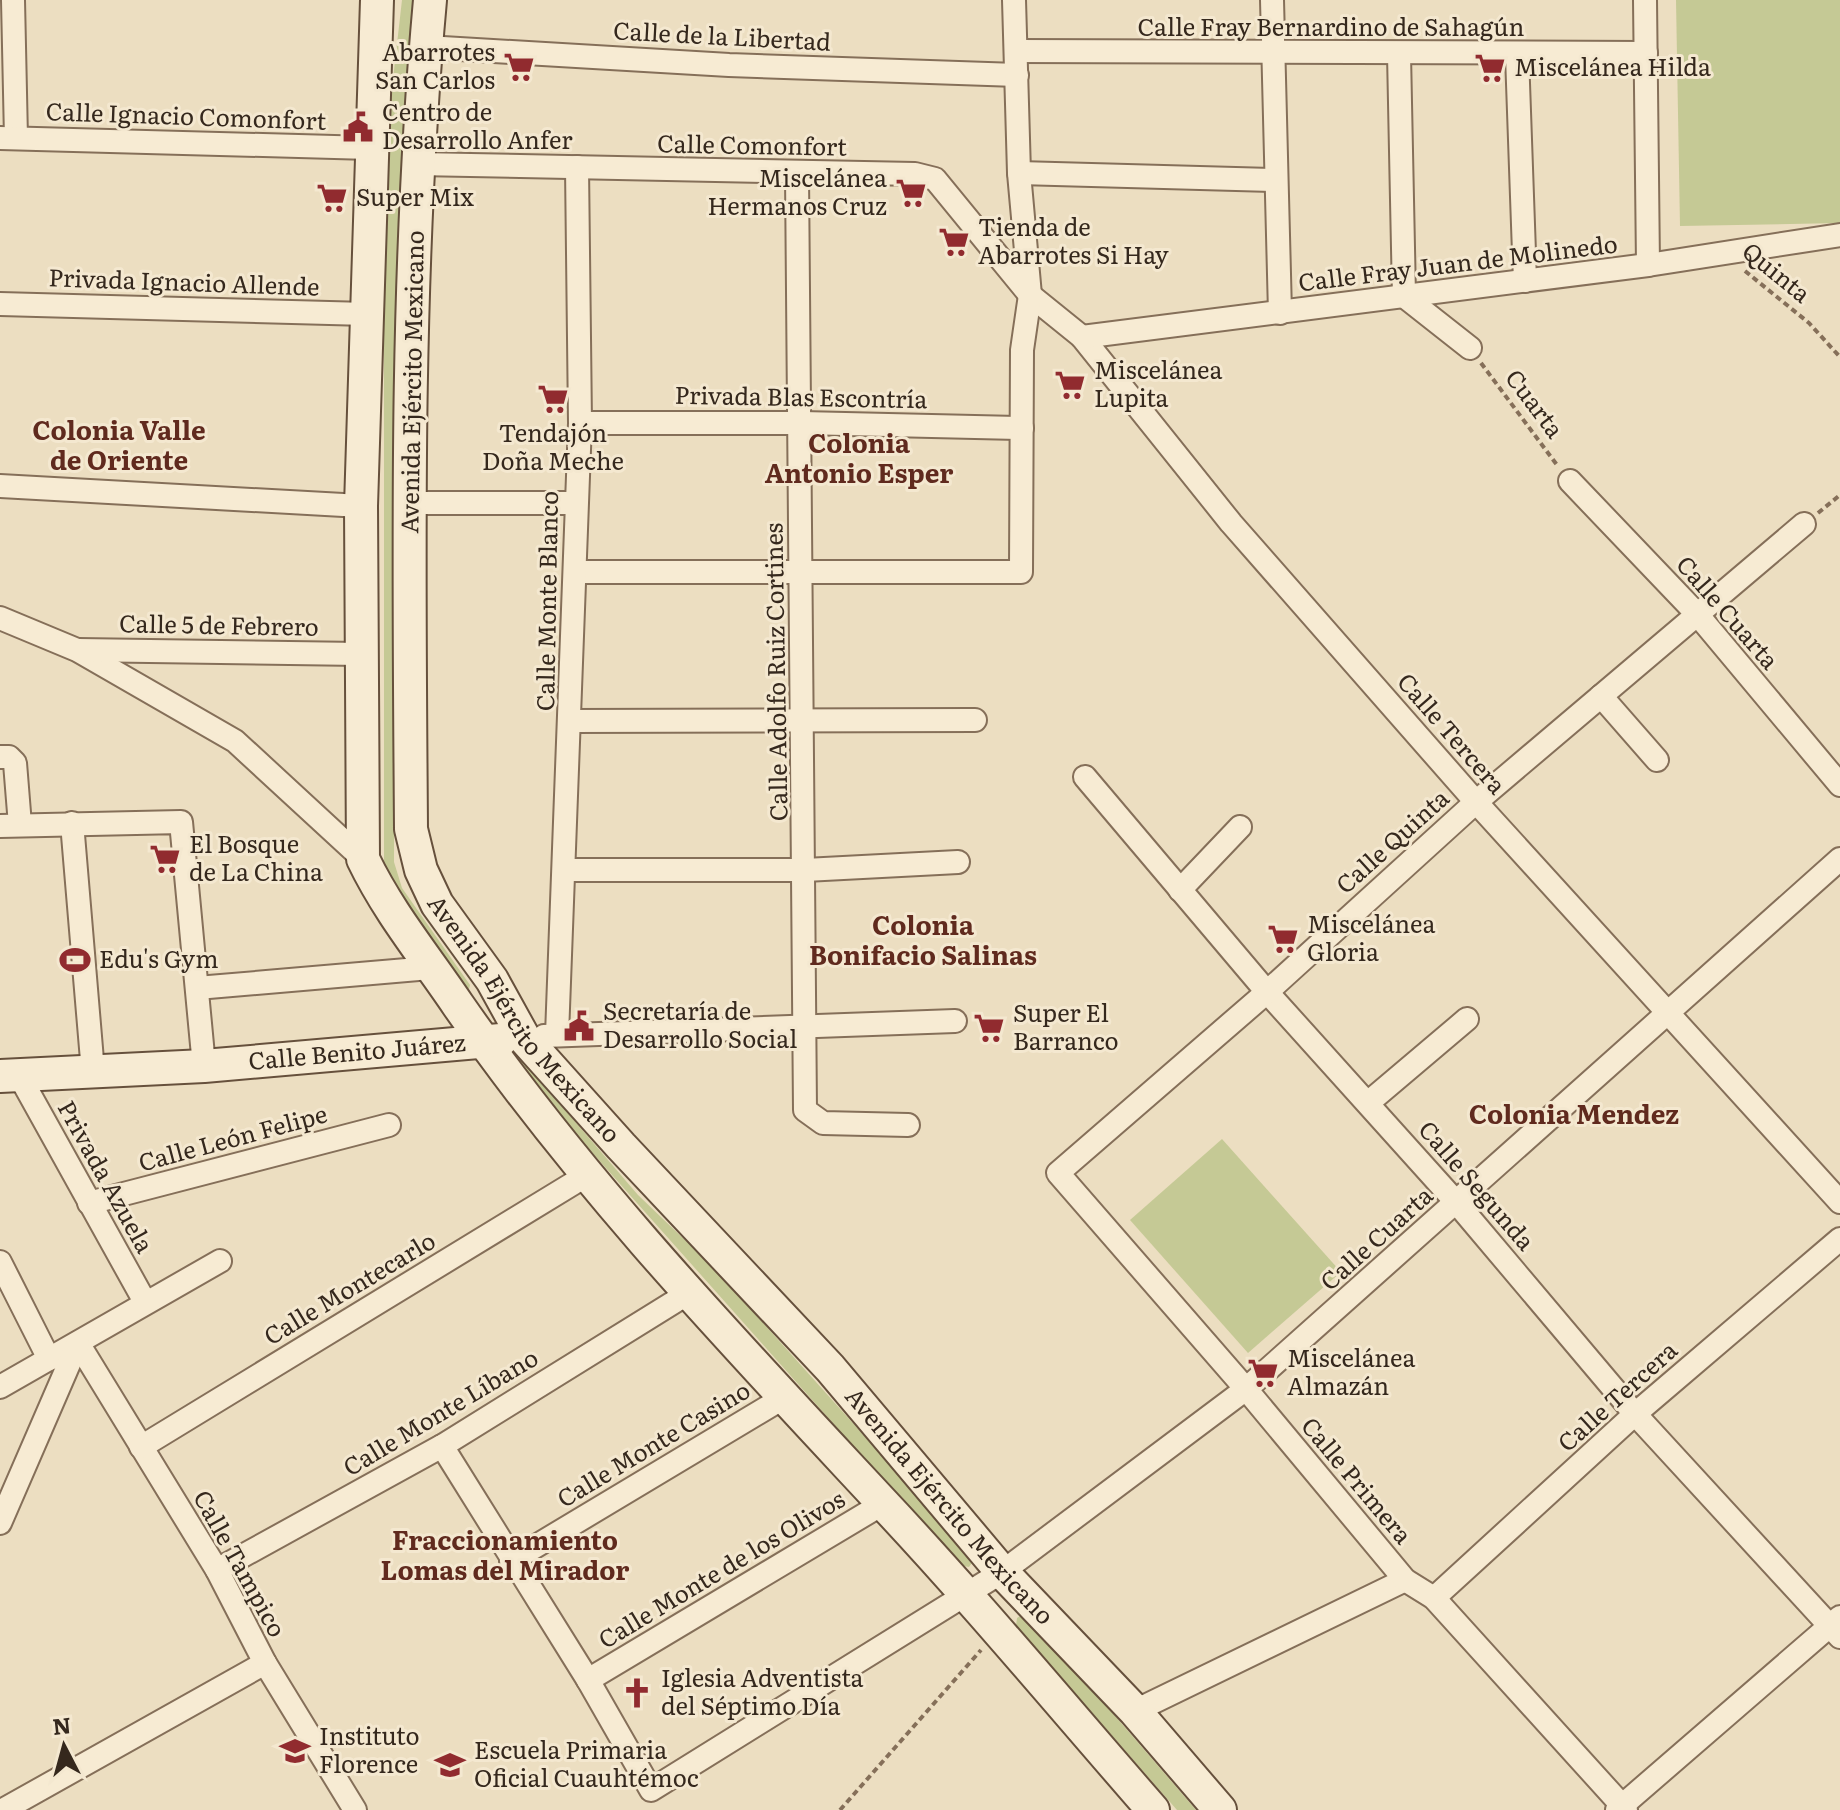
<svg xmlns="http://www.w3.org/2000/svg" width="1840" height="1810" viewBox="0 0 1840 1810" font-family="Literata,serif">
	<rect width="100%" height="100%" fill="#ecdec1"/>
	<g fill="#c5c995">
		<path d="M 402,0 L 413,0 C 386,286 395,575 394,862 L 402,888 L 470,985 L 468,993 L 386,878 L 384,864 L 384,294 L 390,105 Z"/>
		<path d="M 1676,0 L 1840,0 L 1840,223 L 1680,226 Z"/>
		<path d="M 519,1061 L 523,1061 L 638,1195 L 712,1266 L 972,1556 L 974,1560 L 969,1567 L 959,1565 L 516,1067 Z"/>
		<path d="M 1222,1139 L 1341,1272 L 1248,1353 L 1130,1220 Z"/>
		<path d="M 1022,1615 L 1030,1617 L 1196,1810 L 1177,1810 L 1016,1626 L 1017,1618 Z"/>
	</g>
	<g fill="none" stroke-linecap="round" stroke-linejoin="round">
		<g stroke="#856f59" stroke-width="26">
			<g id="street">
				<path d="M 13,0 L 16,138"/>
				<path d="M 1272,0 L 1280,313"/>
				<path d="M 1645,0 L 1648,265"/>
				<path d="M 426,47 L 729,65 L 1017,75"/>
				<path d="M 1016,51 L 1646,53"/>
				<path d="M 1399,54 L 1404,296 L 1470,348"/>
				<path d="M 1517,55 L 1525,281"/>
				<path d="M 0,138 L 370,148"/>
				<path d="M 417,164 L 915,174 L 935,179 L 1030,295 L 1082,337 L 1231,523 L 1476,802 L 1840,1202"/>
				<path d="M 1019,173 L 1274,180"/>
				<path d="M 797,174 L 805,1110 L 823,1123 L 908,1125"/>
				<path d="M 0,304 L 367,314"/>
				<path d="M 1082,337 L 1648,265 L 1840,235"/>
				<path d="M 580,423 L 802,423 L 1022,428"/>
				<path d="M 1570,481 L 1697,614 L 1840,785"/>
				<path d="M 0,486 L 361,506"/>
				<path d="M 412,503 L 574,503"/>
				<path d="M 575,572 L 1021,572 L 1022,350 L 1030,295 L 1019,173 L 1014,0"/>
				<path d="M 0,618 L 77,650 L 235,741 L 363,859"/>
				<path d="M 78,650 L 360,654"/>
				<path d="M 1601,696 L 1657,760"/>
				<path d="M 571,721 L 975,720"/>
				<path d="M 0,757 L 9,757 L 15,763 L 20,825"/>
				<path d="M 1085,777 L 1267,992 L 1456,1202 L 1635,1414 L 1840,1637"/>
				<path d="M 72,823 L 93,1072"/>
				<path d="M 0,826 L 181,822 L 204,1066"/>
				<path d="M 566,870 L 805,870 L 958,862"/>
				<path d="M 1180,890 L 1240,827"/>
				<path d="M 197,988 L 430,968"/>
				<path d="M 557,1035 L 580,423 L 577,167"/>
				<path d="M 544,1036 L 955,1021"/>
				<path d="M 20,1077 L 145,1302"/>
				<path d="M 1369,1102 L 1467,1019"/>
				<path d="M 89,1203 L 389,1125"/>
				<path d="M 0,1262 L 49,1359"/>
				<path d="M 78,1343 L 217,1570 L 265,1663 L 355,1810"/>
				<path d="M 0,1387 L 220,1261"/>
				<path d="M 442,1446 L 588,1680 L 651,1790 L 1002,1572 L 1246,1389 L 1840,859"/>
				<path d="M 141,1447 L 587,1175"/>
				<path d="M 0,1523 L 78,1343"/>
				<path d="M 511,1561 L 783,1398"/>
				<path d="M 217,1570 L 442,1446 L 687,1294"/>
				<path d="M 1434,1598 L 1635,1414 L 1840,1239"/>
				<path d="M 588,1680 L 884,1503"/>
				<path d="M 1135,1711 L 1405,1580"/>
				<path d="M 3,1810 L 265,1663"/>
				<path d="M 1617,1810 L 1840,1617"/>
				<path d="M 1626,1810 L 1434,1598 L 1405,1580 L 1246,1389 L 1058,1173 L 1267,992 L 1476,802 L 1804,524"/>
			</g>
		</g>
		<g stroke="#66503c" stroke-width="36">
			<g id="secondary">
				<path d="M 377,0 L 361,506 L 363,859 C 389,913 425,956 458,1005 C 583,1185 733,1342 882,1502 C 975,1601 1063,1707 1153,1810"/>
				<path id="s1" d="M 430,0 C 405,275 409,553 411,829 L 421,870 L 437,904 L 492,980 L 524,1038 L 621,1146 L 830,1368 L 1002,1572 L 1135,1711 L 1220,1810"/>
				<path id="s2" d="M 0,1076 L 204,1066 L 501,1040"/>
			</g>
		</g>
		<g stroke="#856f59" stroke-width="4" stroke-dasharray="6 4" stroke-linecap="butt">
			<path d="M 1745,271 L 1809,323 L 1840,357"/>
			<path d="M 1481,363 L 1557,465"/>
			<path d="M 1818,513 L 1840,495"/>
			<path d="M 840,1810 L 981,1650"/>
		</g>
		<use href="#street" stroke="#f7ebd3" stroke-width="22"/>
		<use href="#secondary" stroke="#f7ebd3" stroke-width="32"/>
	</g>
	<defs>
		<g id="supermarket-bare" transform="scale(2.4)"><path d="M-6-5.5h2.5l.6 2H6L4.5 2H-2.5L-4.4-4H-6ZM-1.5 3.2a1.3 1.3 0 1 0 .1 0ZM3 3.2a1.3 1.3 0 1 0 .1 0Z" fill="#912b2f" stroke="#f4e8d0" stroke-width="2.5" paint-order="stroke"/></g>
		<g id="civic-bare" transform="scale(2.4)"><path d="M-.6-6.5H3V-4.5H.6V-3L4-1V1h2V6H-6V1h2V-1L-.6-3ZM-1.2 2.5V6h2.4V2.5Z" fill="#912b2f" stroke="#f4e8d0" stroke-width="2.5" paint-order="stroke"/></g>
		<g id="stadium-bare" transform="scale(2.4)"><path d="M0-5a6.5 5 0 1 0 0 10a6.5 5 0 1 0 0-10ZM-3.5-1.8h7v3.6h-7Z" fill="#912b2f" stroke="#f4e8d0" stroke-width="2.5" paint-order="stroke"/></g>
		<g id="church-bare" transform="scale(2.4)"><path d="M-1.2-6h2.4v3.5h3.3v2.4h-3.3V6h-2.4V-.1h-3.3v-2.4h3.3Z" fill="#912b2f" stroke="#f4e8d0" stroke-width="2.5" paint-order="stroke"/></g>
		<g id="university-bare" transform="scale(2.4)"><path d="M0-5L7-2L0 1L-7-2ZM-4 1L0 2.5L4 1V4Q0 6-4 4Z" fill="#912b2f" stroke="#f4e8d0" stroke-width="2.5" paint-order="stroke"/></g>
		<g id="school-bare" transform="scale(2.4)"><path d="M0-5L7-2L0 1L-7-2ZM-4 1L0 2.5L4 1V4Q0 6-4 4Z" fill="#912b2f" stroke="#f4e8d0" stroke-width="2.5" paint-order="stroke"/></g>
	</defs>
	<g fill-rule="evenodd">
		<use href="#supermarket-bare" x="519" y="67"/>
		<use href="#supermarket-bare" x="1490" y="68"/>
		<use href="#civic-bare" x="358" y="127"/>
		<use href="#supermarket-bare" x="911" y="193"/>
		<use href="#supermarket-bare" x="332" y="198"/>
		<use href="#supermarket-bare" x="954" y="242"/>
		<use href="#supermarket-bare" x="1070" y="385"/>
		<use href="#supermarket-bare" x="553" y="399"/>
		<use href="#supermarket-bare" x="165" y="859"/>
		<use href="#supermarket-bare" x="1283" y="939"/>
		<use href="#stadium-bare" x="75" y="960"/>
		<use href="#civic-bare" x="579" y="1026"/>
		<use href="#supermarket-bare" x="989" y="1028"/>
		<use href="#supermarket-bare" x="1263" y="1373"/>
		<use href="#church-bare" x="637" y="1693"/>
		<use href="#university-bare" x="295" y="1751"/>
		<use href="#school-bare" x="450" y="1765"/>
	</g>
	<g text-anchor="middle" stroke-width="6" stroke-linejoin="round" paint-order="stroke">
		<g font-size="24" fill="#35281d" stroke="#f4e8d0">
			<text x="1331" y="36">Calle Fray Bernardino de Sahagún</text>
			<text transform="translate(722 37) rotate(3)" y="8">Calle de la Libertad</text>
			<text transform="translate(186 117) rotate(2)" y="8">Calle Ignacio Comonfort</text>
			<text transform="translate(752 146) rotate(1)" y="8">Calle Comonfort</text>
			<text transform="translate(1458 264) rotate(-7)" y="8">Calle Fray Juan de Molinedo</text>
			<text transform="translate(1776 273) rotate(39)" y="8">Quinta</text>
			<text transform="translate(184 283) rotate(2)" y="8">Privada Ignacio Allende</text>
			<text transform="translate(413 382) rotate(-89)" y="8">Avenida Ejército Mexicano</text>
			<text transform="translate(801 398) rotate(1)" y="8">Privada Blas Escontría</text>
			<text transform="translate(1534 404) rotate(53)" y="8">Cuarta</text>
			<text transform="translate(548 601) rotate(-89)" y="8">Calle Monte Blanco</text>
			<text transform="translate(1727 613) rotate(49)" y="8">Calle Cuarta</text>
			<text transform="translate(219 626) rotate(1)" y="8">Calle 5 de Febrero</text>
			<text transform="translate(777 672) rotate(-91)" y="8">Calle Adolfo Ruiz Cortines</text>
			<text transform="translate(1451 734) rotate(49)" y="8">Calle Tercera</text>
			<text transform="translate(1393 842) rotate(-42)" y="8">Calle Quinta</text>
			<text dy="8" stroke="none"><textPath href="#s1" startOffset="1054">Avenida Ejército Mexicano</textPath></text>
			<text dy="8" stroke="none"><textPath href="#s2" startOffset="358">Calle Benito Juárez</textPath></text>
			<text transform="translate(233 1139) rotate(-15)" y="8">Calle León Felipe</text>
			<text transform="translate(105 1177) rotate(61)" y="8">Privada Azuela</text>
			<text transform="translate(1476 1186) rotate(49)" y="8">Calle Segunda</text>
			<text transform="translate(1377 1239) rotate(-42)" y="8">Calle Cuarta</text>
			<text transform="translate(350 1289) rotate(-31)" y="8">Calle Montecarlo</text>
			<text transform="translate(1618 1397) rotate(-42)" y="8">Calle Tercera</text>
			<text transform="translate(441 1413) rotate(-31)" y="8">Calle Monte Líbano</text>
			<text transform="translate(654 1445) rotate(-31)" y="8">Calle Monte Casino</text>
			<text transform="translate(1356 1481) rotate(50)" y="8">Calle Primera</text>
			<text dy="8" stroke="none"><textPath href="#s1" startOffset="1702">Avenida Ejército Mexicano</textPath></text>
			<text transform="translate(239 1564) rotate(61)" y="8">Calle Tampico</text>
			<text transform="translate(722 1570) rotate(-31)" y="8">Calle Monte de los Olivos</text>
		</g>
		<g font-size="24" fill="#35281d" stroke="#f4e8d0" text-anchor="start">
			<text x="495" y="61" text-anchor="end">Abarrotes<tspan x="495" dy="28">San Carlos</tspan></text>
			<text x="1514" y="76">Miscelánea Hilda</text>
			<text x="382" y="121">Centro de<tspan x="382" dy="28">Desarrollo Anfer</tspan></text>
			<text x="887" y="187" text-anchor="end">Miscelánea<tspan x="887" dy="28">Hermanos Cruz</tspan></text>
			<text x="356" y="206">Super Mix</text>
			<text x="978" y="236">Tienda de<tspan x="978" dy="28">Abarrotes Si Hay</tspan></text>
			<text x="1094" y="379">Miscelánea<tspan x="1094" dy="28">Lupita</tspan></text>
			<text x="553" y="442" text-anchor="middle">Tendajón<tspan x="553" dy="28">Doña Meche</tspan></text>
			<text x="189" y="853">El Bosque<tspan x="189" dy="28">de La China</tspan></text>
			<text x="1307" y="933">Miscelánea<tspan x="1307" dy="28">Gloria</tspan></text>
			<text x="99" y="968">Edu's Gym</text>
			<text x="603" y="1020">Secretaría de<tspan x="603" dy="28">Desarrollo Social</tspan></text>
			<text x="1013" y="1022">Super El<tspan x="1013" dy="28">Barranco</tspan></text>
			<text x="1287" y="1367">Miscelánea<tspan x="1287" dy="28">Almazán</tspan></text>
			<text x="661" y="1687">Iglesia Adventista<tspan x="661" dy="28">del Séptimo Día</tspan></text>
			<text x="319" y="1745">Instituto<tspan x="319" dy="28">Florence</tspan></text>
			<text x="474" y="1759">Escuela Primaria<tspan x="474" dy="28">Oficial Cuauhtémoc</tspan></text>
		</g>
		<g font-size="26" font-weight="bold" fill="#602a1e" stroke="#f4e8d0">
			<text x="119" y="440">Colonia Valle<tspan x="119" dy="30">de Oriente</tspan></text>
			<text x="859" y="453">Colonia<tspan x="859" dy="30">Antonio Esper</tspan></text>
			<text x="923" y="935">Colonia<tspan x="923" dy="30">Bonifacio Salinas</tspan></text>
			<text x="1574" y="1124">Colonia Mendez</text>
			<text x="505" y="1550">Fraccionamiento<tspan x="505" dy="30">Lomas del Mirador</tspan></text>
		</g>
	</g>
	<g transform="translate(64 1746) rotate(354)" stroke="#f4e8d0" stroke-width="6" paint-order="stroke">
	<path d="M0-6L14 30L0 20L-14 30Z" fill="#35281d"/>
	<text y="-12" font-size="22" font-weight="bold" text-anchor="middle" fill="#35281d">N</text>
	</g>
</svg>
